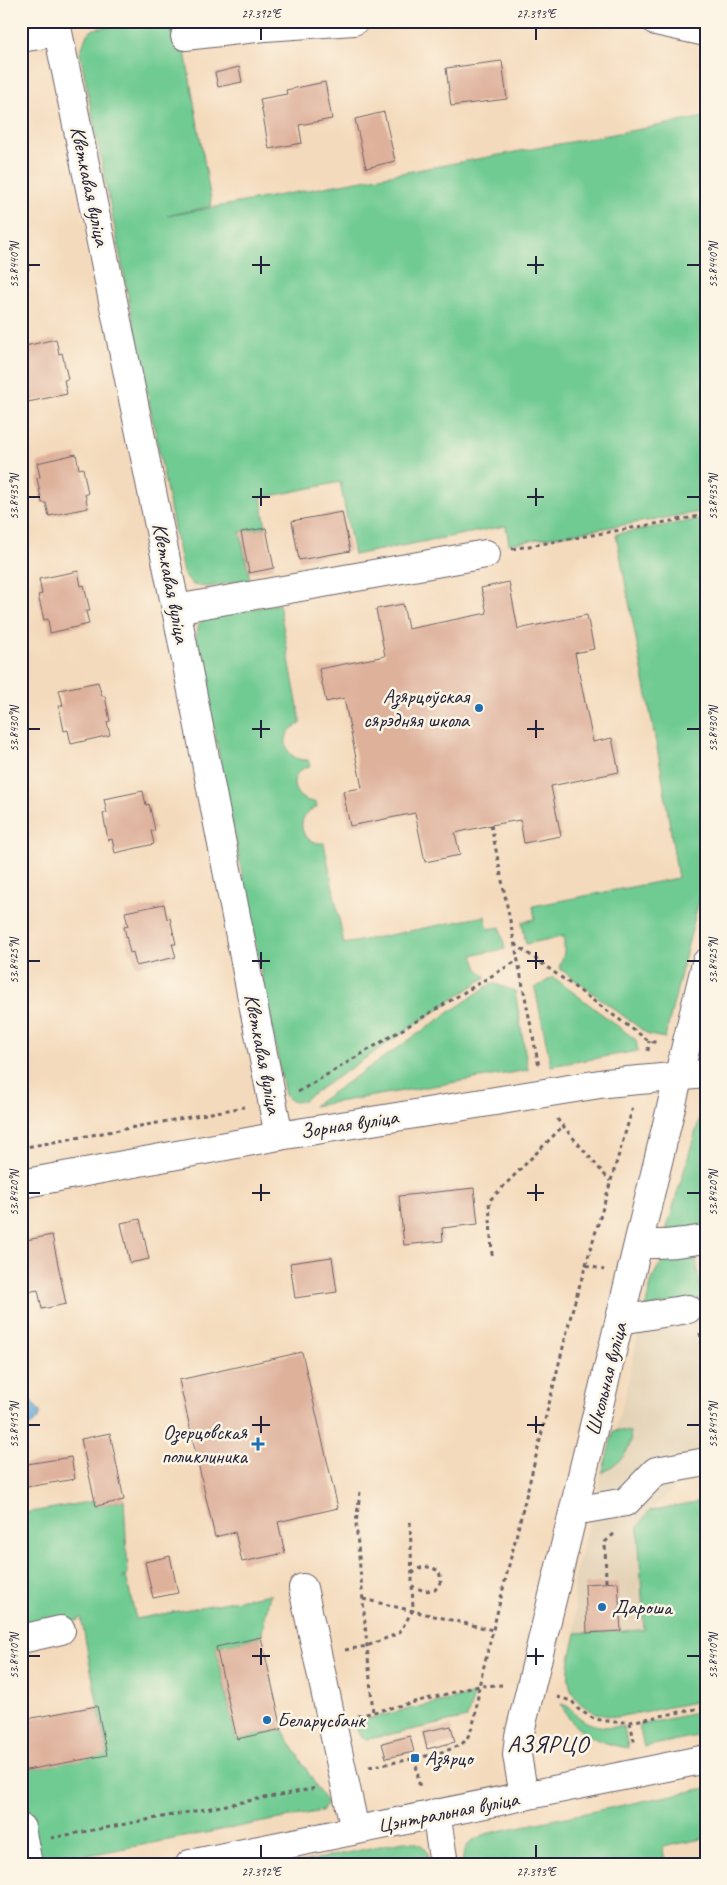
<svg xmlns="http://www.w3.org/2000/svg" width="727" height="1885" viewBox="0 0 727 1885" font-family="Caveat,sans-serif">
	<rect width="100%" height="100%" fill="#fcf5e5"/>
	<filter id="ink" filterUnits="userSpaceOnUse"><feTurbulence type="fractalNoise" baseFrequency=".02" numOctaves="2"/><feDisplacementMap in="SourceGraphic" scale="10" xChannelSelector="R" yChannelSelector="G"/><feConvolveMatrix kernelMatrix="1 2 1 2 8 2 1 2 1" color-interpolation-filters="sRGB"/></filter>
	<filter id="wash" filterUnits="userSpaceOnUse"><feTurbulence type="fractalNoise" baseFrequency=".0096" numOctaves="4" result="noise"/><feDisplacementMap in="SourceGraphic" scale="20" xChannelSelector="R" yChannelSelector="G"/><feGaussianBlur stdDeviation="1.12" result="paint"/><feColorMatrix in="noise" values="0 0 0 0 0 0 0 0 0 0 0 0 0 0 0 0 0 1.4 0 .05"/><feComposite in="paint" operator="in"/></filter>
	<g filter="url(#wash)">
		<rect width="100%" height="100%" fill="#f4dabc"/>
		<path fill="#e3d1b5" d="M 706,1225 L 706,1474 L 687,1478 L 649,1511 L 638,1527 L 644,1630 L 576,1633 L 574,1578 L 602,1473 L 627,1388 L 640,1327 L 666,1231 Z"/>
		<g fill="#70cb92" stroke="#497666">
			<path d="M 140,21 L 173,21 L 175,35 L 185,51 L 212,206 L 167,216 L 706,117 L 706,511 L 509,544 L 506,526 L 354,555 L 340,482 L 261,498 L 266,528 L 240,532 L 250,579 L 209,587 L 193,585 L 183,573 L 80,53 L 87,34 L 94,29 Z"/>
			<path d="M 706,518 L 706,872 L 665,1038 L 649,1035 L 559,968 L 564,953 L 564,936 L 526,944 L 522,922 L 535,919 L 533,906 L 678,878 L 661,769 L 616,534 Z"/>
			<path d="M 279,604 L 301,724 C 277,730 283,762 308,760 L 310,766 C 285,772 291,802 316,802 L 317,807 C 293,815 299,845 324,843 L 344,944 L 485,916 L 488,929 L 500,927 L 505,949 L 473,955 L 478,969 L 486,977 L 302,1101 C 294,1103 290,1102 285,1095 L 196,637 L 199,624 L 208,617 Z"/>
			<path d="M 553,977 L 636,1040 L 638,1051 L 551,1066 L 535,988 Z"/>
			<path d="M 492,983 L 515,991 L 528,1070 L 313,1106 Z"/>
			<path d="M 706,1097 L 706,1224 L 666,1231 Z"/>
			<path d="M 695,1256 L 702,1298 L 645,1308 C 650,1292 651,1265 670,1259 C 678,1257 687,1257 695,1256 Z"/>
			<path d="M 619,1430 L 630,1432 C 634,1452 617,1463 602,1473 L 614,1431 Z"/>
			<path d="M 124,1500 L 128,1574 L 122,1579 L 126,1576 L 136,1619 L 270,1594 L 261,1637 L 216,1647 L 236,1739 L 282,1729 L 327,1804 L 322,1811 L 41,1864 L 36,1861 L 21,1794 L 21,1771 L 107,1754 L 81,1617 L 75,1622 L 21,1633 L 21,1510 L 25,1513 L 94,1501 L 96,1506 Z"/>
			<path d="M 706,1500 L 706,1700 L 617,1717 C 596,1716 571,1705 569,1680 C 567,1665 573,1648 576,1633 L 644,1630 L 638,1527 L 649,1511 Z"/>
			<path d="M 475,1694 L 467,1718 L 368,1739 L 361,1738 L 353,1722 Z"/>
			<path d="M 561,1704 C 573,1707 571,1711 580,1718 C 593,1728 609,1727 624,1727 L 628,1748 C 609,1745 584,1738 571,1721 C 567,1716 564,1710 561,1704 Z"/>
			<path d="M 706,1711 L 706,1734 L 644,1747 L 639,1725 Z"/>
			<path d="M 706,1788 L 706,1838 L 663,1847 L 665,1864 L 462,1864 C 464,1843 471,1840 489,1833 Z"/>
			<path d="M 404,1841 C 421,1842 428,1846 430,1864 L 293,1864 Z"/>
		</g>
		<path fill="#5ba2d2" stroke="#3e6286" d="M 21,1370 C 34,1380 27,1385 29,1398 L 40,1412 C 39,1422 31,1426 21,1430 Z"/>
		<g id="blocks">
			<g fill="#deb19b">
				<path d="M 502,61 L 507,99 L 451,106 L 446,68 Z"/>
				<path d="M 239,67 L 242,82 L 218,87 L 215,73 Z"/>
				<path d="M 325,82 L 332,119 L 299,125 L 302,143 L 269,149 L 260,99 L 287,94 L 286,90 Z"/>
				<path d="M 384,112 L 395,161 L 366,168 L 355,119 Z"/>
				<path d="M 23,243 L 29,270 L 25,271 L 28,284 L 21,286 L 21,244 Z"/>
				<path d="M 56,339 L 59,354 L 62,353 L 68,379 L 64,380 L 67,394 L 28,402 L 25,388 L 21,389 L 21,347 Z"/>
				<path d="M 76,454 L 79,469 L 83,468 L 88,494 L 85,494 L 88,508 L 49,516 L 46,503 L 42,503 L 37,478 L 40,477 L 37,463 Z"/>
				<path d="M 342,512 L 350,551 L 299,560 L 292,521 Z"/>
				<path d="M 266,528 L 274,568 L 249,573 L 241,532 Z"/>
				<path d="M 78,571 L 81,586 L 84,585 L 90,611 L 86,611 L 89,624 L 50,633 L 48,619 L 44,620 L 38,595 L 42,594 L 39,579 Z"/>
				<path d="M 509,582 L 518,629 L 587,615 L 594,649 L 575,653 L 593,742 L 612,738 L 619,772 L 551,786 L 561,836 L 524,843 L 520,820 L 491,825 L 455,833 L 460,855 L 425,862 L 415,813 L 350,826 L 343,791 L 362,788 L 344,698 L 326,702 L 319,669 L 385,656 L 376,609 L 403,604 L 408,629 L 487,613 L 481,588 Z"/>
				<path d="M 98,682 L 102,696 L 105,696 L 110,721 L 107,722 L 110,735 L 71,744 L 68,730 L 64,731 L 59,706 L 63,705 L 59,690 Z"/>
				<path d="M 143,791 L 146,805 L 149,804 L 155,830 L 151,831 L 154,844 L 115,853 L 112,839 L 108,840 L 103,814 L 107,813 L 104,799 Z"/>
				<path d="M 164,904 L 167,919 L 170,918 L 176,944 L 172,944 L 176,957 L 136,966 L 133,952 L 130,953 L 124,927 L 128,926 L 125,912 Z"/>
				<path d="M 474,1188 L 478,1224 L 442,1228 L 443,1241 L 404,1245 L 399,1196 Z"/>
				<path d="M 140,1219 L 149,1259 L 130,1263 L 121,1223 Z"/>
				<path d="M 52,1235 L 66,1304 L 42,1309 L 38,1290 L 21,1293 L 21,1241 Z"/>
				<path d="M 332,1257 L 337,1292 L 295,1298 L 290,1263 Z"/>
				<path d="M 302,1352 L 338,1508 L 278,1522 L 285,1553 L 242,1562 L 235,1532 L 215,1537 L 179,1380 Z"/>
				<path d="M 110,1433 L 124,1500 L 96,1506 L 81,1439 Z"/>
				<path d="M 71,1457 L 75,1479 L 21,1488 L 21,1465 Z"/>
				<path d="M 170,1556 L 178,1593 L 153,1598 L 145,1562 Z"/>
				<path d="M 618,1582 L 621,1631 L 587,1633 L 585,1584 Z"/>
				<path d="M 261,1637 L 282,1729 L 237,1739 L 216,1647 Z"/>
				<path d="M 97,1706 L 107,1755 L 21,1771 L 21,1720 Z"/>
				<path d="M 451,1726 L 455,1742 L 427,1749 L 423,1732 Z"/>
				<path d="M 410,1736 L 414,1752 L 386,1758 L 382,1743 Z"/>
			</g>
		</g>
	</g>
	<g filter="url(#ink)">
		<use href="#blocks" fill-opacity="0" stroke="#6c6268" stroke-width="1"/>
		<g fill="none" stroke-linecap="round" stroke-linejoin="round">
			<g stroke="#6c6268" stroke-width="30">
				<g id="minor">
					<path d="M 656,21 L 706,32"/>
					<path d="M 185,36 L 265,27 L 354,21"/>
					<path d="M 21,38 L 58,32 L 176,609 L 279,1136"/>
					<path d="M 176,609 L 486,554"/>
					<path d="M 21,1184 L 279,1136 L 606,1083 L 706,1074"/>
					<path d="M 639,1243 C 662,1246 683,1242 706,1239"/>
					<path d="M 620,1320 L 688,1309"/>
					<path d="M 574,1511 L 626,1502 L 656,1471 L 706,1462"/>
					<path d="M 303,1588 L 355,1830"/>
					<path d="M 21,1639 L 61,1630"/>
					<path d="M 524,1796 L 517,1755 L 519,1736 L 706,963"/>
					<path d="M 436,1813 L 444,1864"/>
					<path d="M 21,1828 L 28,1864"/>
				</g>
			</g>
			<g stroke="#6c6268" stroke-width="30">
				<path id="major" d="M 190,1864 L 706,1759"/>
			</g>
			<g stroke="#6c6268" stroke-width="3" stroke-dasharray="4 4" stroke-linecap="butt">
				<path d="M 512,549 L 706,515"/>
				<path d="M 491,825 L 539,1067"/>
				<path d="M 515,944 L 649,1041 L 659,1043"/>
				<path d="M 648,1051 L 649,1041"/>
				<path d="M 298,1092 L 518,960"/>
				<path d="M 557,1119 L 610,1181"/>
				<path d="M 21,1148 L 244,1107"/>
				<path d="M 492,1255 L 489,1201 L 563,1126"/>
				<path d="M 586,1265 L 604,1270"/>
				<path d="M 700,1333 L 706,1362"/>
				<path d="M 360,1492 L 356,1523 L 373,1713"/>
				<path d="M 412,1574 C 421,1565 427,1565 439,1571 L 441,1581 L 435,1590 L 424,1591 L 412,1586"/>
				<path d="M 606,1582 L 605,1542 L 615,1533"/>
				<path d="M 363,1599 L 493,1630"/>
				<path d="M 345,1650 L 367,1646 L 399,1633 L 413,1610 L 410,1518"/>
				<path d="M 557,1697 L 572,1701 L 578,1709 L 594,1719 L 614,1722 L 630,1722 L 706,1707"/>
				<path d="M 358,1716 L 479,1686 L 502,1685"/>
				<path d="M 630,1722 L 635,1745"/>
				<path d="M 415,1758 L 420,1789"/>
				<path d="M 369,1767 C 389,1763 453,1754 465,1741 C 476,1726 477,1703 479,1686 L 572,1311 L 633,1107"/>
				<path d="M 51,1838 L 317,1788"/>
			</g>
			<use href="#minor" stroke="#fff" stroke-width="28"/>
			<use href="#major" stroke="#fff" stroke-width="28"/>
		</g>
	</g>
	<path fill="none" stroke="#22223b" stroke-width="2" d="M 261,28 L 261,40M 536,28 L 536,40M 261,256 L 261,274M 536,256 L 536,274M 28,265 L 40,265M 252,265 L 270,265M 527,265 L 544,265M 687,265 L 700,265M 261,488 L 261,506M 536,488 L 536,506M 28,497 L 40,497M 252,497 L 270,497M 527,497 L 544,497M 687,497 L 700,497M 261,720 L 261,738M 536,720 L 536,738M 28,729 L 40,729M 252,729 L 270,729M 527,729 L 544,729M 687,729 L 700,729M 261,952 L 261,969M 536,952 L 536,969M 28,961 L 40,961M 252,961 L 270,961M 527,961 L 544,961M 687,961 L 700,961M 261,1184 L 261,1201M 536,1184 L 536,1201M 28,1193 L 40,1193M 252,1193 L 270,1193M 527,1193 L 544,1193M 687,1193 L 700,1193M 261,1416 L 261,1433M 536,1416 L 536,1433M 28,1425 L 40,1425M 252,1425 L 270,1425M 527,1425 L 544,1425M 687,1425 L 700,1425M 261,1648 L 261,1665M 536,1648 L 536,1665M 28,1656 L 40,1656M 252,1656 L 270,1656M 527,1656 L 544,1656M 687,1656 L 700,1656M 261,1845 L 261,1858M 536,1845 L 536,1858"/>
	<g fill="#1f6fb2" stroke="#fcf5e5" stroke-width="2">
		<circle cx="479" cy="708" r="5"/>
		<path d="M255.5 1436.5h5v5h5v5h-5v5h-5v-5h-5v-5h5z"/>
		<circle cx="602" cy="1607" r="5"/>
		<circle cx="267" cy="1720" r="5"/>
		<rect x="410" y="1753" width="10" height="10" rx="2.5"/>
	</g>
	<g text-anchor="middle" stroke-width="5" stroke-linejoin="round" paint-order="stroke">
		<g font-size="21" fill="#22223b" stroke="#fcf5e5">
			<text transform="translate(90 186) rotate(78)" y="7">Кветкавая вуліца</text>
			<text transform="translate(171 583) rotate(79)" y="7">Кветкавая вуліца</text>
			<text transform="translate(263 1054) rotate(79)" y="7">Кветкавая вуліца</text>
			<text transform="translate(349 1124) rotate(-9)" y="7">Зорная вуліца</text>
			<text transform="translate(606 1379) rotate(-76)" y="7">Школьная вуліца</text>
			<text transform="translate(448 1812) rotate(-11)" y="7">Цэнтральная вуліца</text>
		</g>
		<g font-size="21" fill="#22223b" stroke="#fcf5e5" text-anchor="start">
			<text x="469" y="703" text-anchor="end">Азярцоўская<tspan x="469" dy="24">сярэдняя школа</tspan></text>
			<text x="247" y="1439" text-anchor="end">Озерцовская<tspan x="247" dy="24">поликлиника</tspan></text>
			<text x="612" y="1614">Дароша</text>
			<text x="277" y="1727">Беларусбанк</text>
			<text x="425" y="1765">Азярцо</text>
		</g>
		<g font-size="24" letter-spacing="1" fill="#22223b" stroke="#fcf5e5">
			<text x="548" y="1752">АЗЯРЦО</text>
		</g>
	</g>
	<rect width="727" height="1885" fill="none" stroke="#fcf5e5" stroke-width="55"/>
	<rect x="28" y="28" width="672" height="1830" fill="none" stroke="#22223b" stroke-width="2"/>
	<g font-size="12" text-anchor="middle" fill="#22223b">
		<text x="261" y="18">27.392°E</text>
		<text x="536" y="18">27.393°E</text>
		<text transform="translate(14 265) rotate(-90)" y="4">53.8440°N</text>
		<text transform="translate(713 265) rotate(-90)" y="4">53.8440°N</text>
		<text transform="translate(14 497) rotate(-90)" y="4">53.8435°N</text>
		<text transform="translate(713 497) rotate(-90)" y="4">53.8435°N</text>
		<text transform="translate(14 729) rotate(-90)" y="4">53.8430°N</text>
		<text transform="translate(713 729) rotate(-90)" y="4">53.8430°N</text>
		<text transform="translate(14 961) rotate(-90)" y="4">53.8425°N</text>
		<text transform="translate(713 961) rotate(-90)" y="4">53.8425°N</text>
		<text transform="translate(14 1193) rotate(-90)" y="4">53.8420°N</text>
		<text transform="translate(713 1193) rotate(-90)" y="4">53.8420°N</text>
		<text transform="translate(14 1425) rotate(-90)" y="4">53.8415°N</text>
		<text transform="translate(713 1425) rotate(-90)" y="4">53.8415°N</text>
		<text transform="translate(14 1656) rotate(-90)" y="4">53.8410°N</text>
		<text transform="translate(713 1656) rotate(-90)" y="4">53.8410°N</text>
		<text x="261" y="1876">27.392°E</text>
		<text x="536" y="1876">27.393°E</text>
	</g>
</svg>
